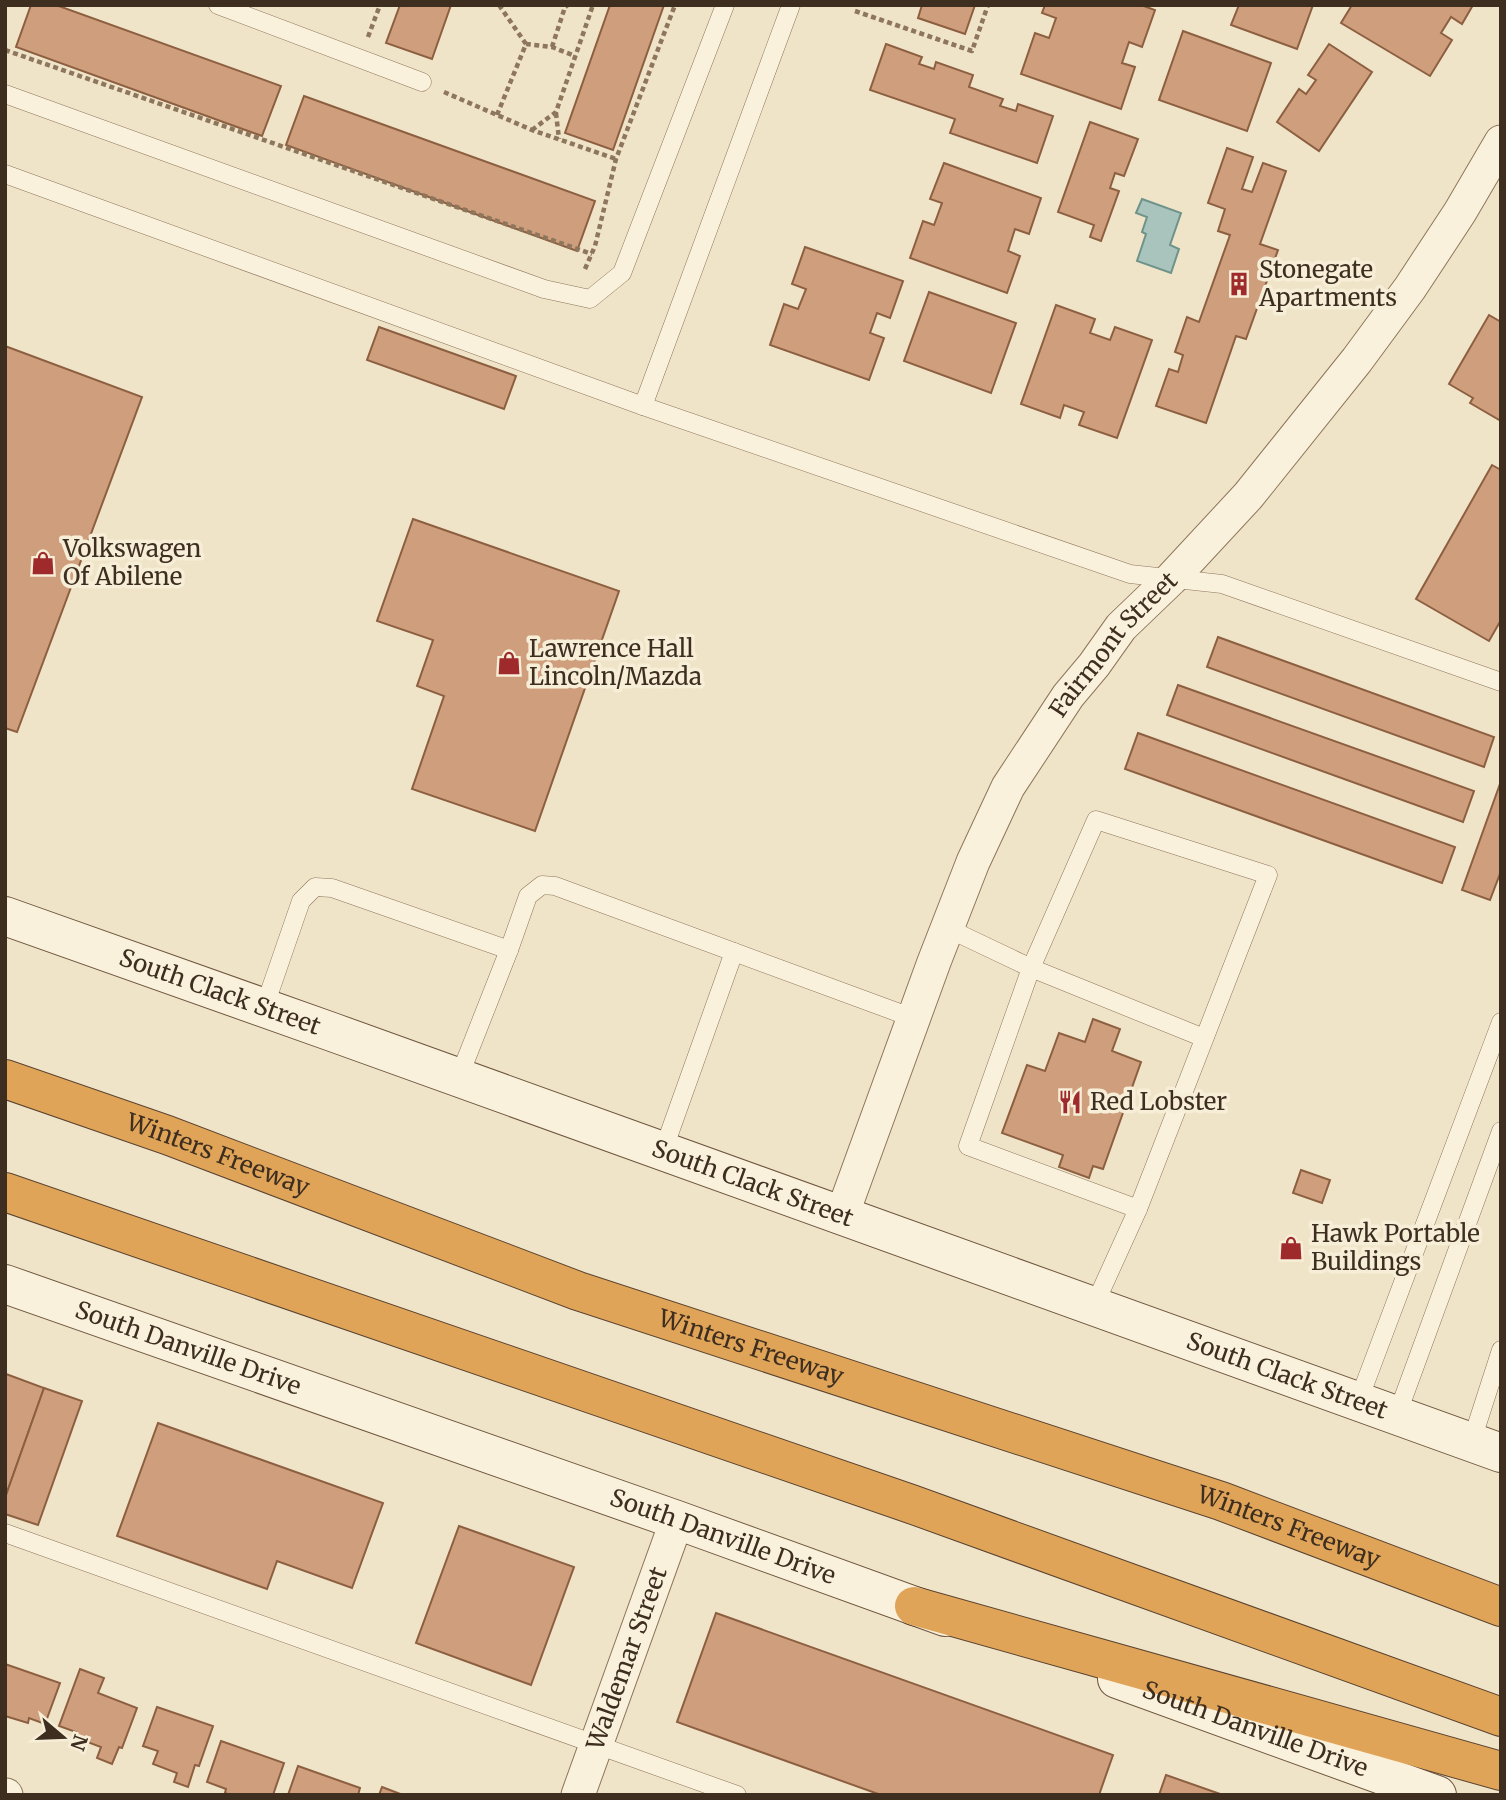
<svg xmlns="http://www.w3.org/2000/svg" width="1506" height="1800" viewBox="0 0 1506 1800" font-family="Merriweather,serif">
	<rect width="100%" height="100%" fill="#f0e4c8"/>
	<path fill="#a9c4bc" stroke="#6f938a" stroke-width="2" d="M 1142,199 L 1181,213 L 1170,245 L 1179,249 L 1171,273 L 1137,261 L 1146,234 L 1142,232 L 1147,217 L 1136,213 Z"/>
	<g fill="#cf9f7d" stroke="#8d5f41" stroke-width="2">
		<path d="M 31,5 L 56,5 L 281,86 L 262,136 L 16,47 Z"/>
		<path d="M 400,5 L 451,5 L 432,59 L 386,43 Z"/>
		<path d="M 610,5 L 664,5 L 613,150 L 565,133 Z"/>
		<path d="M 922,5 L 975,5 L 965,34 L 918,18 Z"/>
		<path d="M 1045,5 L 1141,5 L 1155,10 L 1142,47 L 1129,42 L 1122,63 L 1135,67 L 1121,109 L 1021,74 L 1035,33 L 1049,38 L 1056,18 L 1042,13 Z"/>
		<path d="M 1239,5 L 1313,5 L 1297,49 L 1231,25 Z"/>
		<path d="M 1352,5 L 1473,5 L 1462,24 L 1451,17 L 1441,33 L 1452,40 L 1430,76 L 1341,23 Z"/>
		<path d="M 1183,31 L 1271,63 L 1247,131 L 1159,100 Z"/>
		<path d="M 886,44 L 922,57 L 919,64 L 934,69 L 936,62 L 973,75 L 969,87 L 1003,99 L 1000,106 L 1016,111 L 1018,104 L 1053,116 L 1037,163 L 950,133 L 955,119 L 870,90 Z"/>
		<path d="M 1329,44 L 1372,72 L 1319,151 L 1277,122 L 1299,89 L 1306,94 L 1316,80 L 1308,75 Z"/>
		<path d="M 304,96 L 595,201 L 577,251 L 286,145 Z"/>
		<path d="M 1090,122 L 1138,139 L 1124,176 L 1115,173 L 1110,188 L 1119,191 L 1101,241 L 1090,237 L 1094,225 L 1058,212 Z"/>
		<path d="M 1227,148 L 1253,157 L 1242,189 L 1252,192 L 1263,163 L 1286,171 L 1260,244 L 1278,250 L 1246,339 L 1236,336 L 1206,423 L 1156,406 L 1169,369 L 1178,372 L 1183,355 L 1175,352 L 1187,317 L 1199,322 L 1230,235 L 1218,231 L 1225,209 L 1208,203 Z"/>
		<path d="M 944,163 L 1041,198 L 1029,234 L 1015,229 L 1008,251 L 1020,256 L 1007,293 L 910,258 L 923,221 L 934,225 L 942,203 L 930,199 Z"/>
		<path d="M 805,247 L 903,281 L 890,318 L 877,313 L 870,333 L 884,338 L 869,380 L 770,345 L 784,304 L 798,309 L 806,289 L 792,284 Z"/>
		<path d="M 929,292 L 1016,323 L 991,393 L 904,361 Z"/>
		<path d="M 1056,305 L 1095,319 L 1090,333 L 1110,340 L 1115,327 L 1152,340 L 1117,438 L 1079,425 L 1084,412 L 1064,405 L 1060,418 L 1021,404 Z"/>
		<path d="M 1489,315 L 1501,322 L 1501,421 L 1470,403 L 1473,398 L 1449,384 Z"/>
		<path d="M 379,327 L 516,376 L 504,409 L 367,360 Z"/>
		<path d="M 5,346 L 142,397 L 17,732 L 5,728 Z"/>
		<path d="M 1492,465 L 1501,470 L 1501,620 L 1489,641 L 1416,599 Z"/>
		<path d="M 413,519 L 619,591 L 535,831 L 412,789 L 444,696 L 417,686 L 433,640 L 377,621 Z"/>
		<path d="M 1218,637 L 1494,737 L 1484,767 L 1207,667 Z"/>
		<path d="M 1178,685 L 1474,791 L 1463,822 L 1167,715 Z"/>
		<path d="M 1138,733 L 1455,847 L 1442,883 L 1125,769 Z"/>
		<path d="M 1501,781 L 1501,871 L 1490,900 L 1462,890 Z"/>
		<path d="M 1093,1019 L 1120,1029 L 1112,1051 L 1141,1062 L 1103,1169 L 1093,1166 L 1089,1178 L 1059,1167 L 1063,1155 L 1002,1133 L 1027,1065 L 1045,1071 L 1059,1033 L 1085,1042 Z"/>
		<path d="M 1301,1170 L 1330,1180 L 1322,1203 L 1293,1193 Z"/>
		<path d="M 6,1374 L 44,1388 L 5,1498 L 5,1377 Z"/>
		<path d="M 44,1388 L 82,1401 L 38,1525 L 5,1514 L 5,1498 Z"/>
		<path d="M 158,1423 L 383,1503 L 352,1588 L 277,1561 L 267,1589 L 117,1536 Z"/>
		<path d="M 459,1526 L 574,1567 L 531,1685 L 416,1643 Z"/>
		<path d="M 716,1613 L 1113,1755 L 1099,1795 L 881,1795 L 677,1722 Z"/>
		<path d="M 5,1664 L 60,1683 L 45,1724 L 29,1718 L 28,1723 L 5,1716 Z"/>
		<path d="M 80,1669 L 104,1678 L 98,1693 L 137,1708 L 122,1748 L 119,1747 L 112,1764 L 97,1758 L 101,1747 L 74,1737 L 76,1732 L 59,1726 Z"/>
		<path d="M 157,1707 L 213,1726 L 199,1766 L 195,1765 L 188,1787 L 174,1782 L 177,1773 L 153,1764 L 158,1751 L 143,1746 Z"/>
		<path d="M 221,1741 L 284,1763 L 273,1795 L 230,1795 L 225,1793 L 226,1789 L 207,1782 Z"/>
		<path d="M 298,1766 L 360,1788 L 358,1795 L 288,1795 Z"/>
		<path d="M 1166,1775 L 1223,1795 L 1159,1795 Z"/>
		<path d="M 382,1787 L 403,1795 L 379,1795 Z"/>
	</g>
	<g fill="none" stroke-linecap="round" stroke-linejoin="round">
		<g stroke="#8d765c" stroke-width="19">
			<g id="service">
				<path d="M 218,5 L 422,82"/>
				<path d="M 791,5 L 643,406 L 1130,574 L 1222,584 L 1501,682"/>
				<path d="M 5,94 L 544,289 L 590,299 L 622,273 L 725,5"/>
				<path d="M 5,174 L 643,406"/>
				<path d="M 947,928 L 1031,968 L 968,1146 L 1138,1209 L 1094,1306"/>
				<path d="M 509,950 L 528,896 L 542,885 L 555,886 L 913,1018"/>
				<path d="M 264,1008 L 301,901 L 315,887 L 332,888 L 509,950 L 459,1077"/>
				<path d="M 663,1151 L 734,952"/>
				<path d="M 1138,1209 L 1268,875 L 1096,820 L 1031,968 L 1204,1038"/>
				<path d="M 1358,1402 L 1501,1022"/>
				<path d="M 1397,1415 L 1501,1131"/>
				<path d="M 1471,1443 L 1501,1350"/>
				<path d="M 5,1533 L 737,1795"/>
			</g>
		</g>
		<g stroke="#8d765c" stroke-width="35">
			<g id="minor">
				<path id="s1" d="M 842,1215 L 934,962 L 973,862 L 1008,787 L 1068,696 L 1094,665 L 1121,627 L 1171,579 L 1248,496 L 1357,360 L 1410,288 L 1460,212 L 1501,142"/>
				<path d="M 5,1795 L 6,1795"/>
				<path id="s2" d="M 578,1795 L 677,1520"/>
			</g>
		</g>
		<g stroke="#6f573f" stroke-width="40">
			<g id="secondary">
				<path id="s3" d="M 5,916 L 332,1032 L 1501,1453"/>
				<path id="s4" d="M 5,1284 L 677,1520 L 945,1617"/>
				<path id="s5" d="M 1117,1679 L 1437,1795"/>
			</g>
		</g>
		<g stroke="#5b4430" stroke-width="40">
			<g id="motorway">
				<path id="s6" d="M 5,1079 L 167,1135 L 578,1291 L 1221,1501 L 1501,1607"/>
				<path d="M 5,1192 L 911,1504 L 1501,1717"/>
				<path d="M 914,1606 L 1501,1771"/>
			</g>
		</g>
		<g stroke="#8d765c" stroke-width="4.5" stroke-dasharray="5 3.5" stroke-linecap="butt">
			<path d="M 499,5 L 526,44"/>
			<path d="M 855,11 L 972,51 L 988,5"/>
			<path d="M 368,37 L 380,5"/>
			<path d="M 552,47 L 565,7 L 568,5"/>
			<path d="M 5,50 L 592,254"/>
			<path d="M 444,92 L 532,130 L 616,159"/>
			<path d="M 556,113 L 559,139"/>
			<path d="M 497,115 L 526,44 L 552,47 L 575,56"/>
			<path d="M 532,130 L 556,112 L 593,5"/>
			<path d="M 585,269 L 595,246 L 616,159 L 675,5"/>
		</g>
		<use href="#service" stroke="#faf1dc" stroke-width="18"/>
		<use href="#minor" stroke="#faf1dc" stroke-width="33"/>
		<use href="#secondary" stroke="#faf1dc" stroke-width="38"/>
		<use href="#motorway" stroke="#e0a458" stroke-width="38"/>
	</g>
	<defs>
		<g id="building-bare" transform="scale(1.89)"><path d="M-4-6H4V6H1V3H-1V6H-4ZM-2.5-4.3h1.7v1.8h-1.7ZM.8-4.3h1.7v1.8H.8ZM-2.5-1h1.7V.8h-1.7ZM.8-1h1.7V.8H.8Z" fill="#9e2a2b" stroke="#f7eed8" stroke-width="2.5" paint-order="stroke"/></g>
		<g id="shop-bare" transform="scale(1.89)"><path d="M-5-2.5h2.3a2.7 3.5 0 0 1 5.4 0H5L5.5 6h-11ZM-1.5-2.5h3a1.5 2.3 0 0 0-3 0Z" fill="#9e2a2b" stroke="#f7eed8" stroke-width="2.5" paint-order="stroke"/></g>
		<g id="restaurant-bare" transform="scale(1.89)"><path d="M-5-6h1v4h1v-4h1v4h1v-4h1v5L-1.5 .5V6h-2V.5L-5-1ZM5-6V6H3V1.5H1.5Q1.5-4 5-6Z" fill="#9e2a2b" stroke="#f7eed8" stroke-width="2.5" paint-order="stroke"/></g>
	</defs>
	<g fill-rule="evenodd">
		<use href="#building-bare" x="1239" y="284"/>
		<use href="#shop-bare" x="43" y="563"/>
		<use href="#shop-bare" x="509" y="663"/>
		<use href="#restaurant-bare" x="1070" y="1102"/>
		<use href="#shop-bare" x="1291" y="1248"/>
	</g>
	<g text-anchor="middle" stroke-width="7" stroke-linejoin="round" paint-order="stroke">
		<g font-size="24" fill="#3d2e20" stroke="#f7eed8" text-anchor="start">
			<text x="1259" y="278">Stonegate<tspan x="1259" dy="28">Apartments</tspan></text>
			<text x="63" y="557">Volkswagen<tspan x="63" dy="28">Of Abilene</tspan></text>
			<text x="529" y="657">Lawrence Hall<tspan x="529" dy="28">Lincoln/Mazda</tspan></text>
			<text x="1090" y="1110">Red Lobster</text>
			<text x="1311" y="1242">Hawk Portable<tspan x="1311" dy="28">Buildings</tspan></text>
		</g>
		<g font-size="24" fill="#3d2e20" stroke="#f7eed8">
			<text dy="8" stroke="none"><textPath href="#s1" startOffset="637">Fairmont Street</textPath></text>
			<text dy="8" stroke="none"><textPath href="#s3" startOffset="228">South Clack Street</textPath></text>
			<text dy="8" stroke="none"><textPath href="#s6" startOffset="226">Winters Freeway</textPath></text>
			<text dy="8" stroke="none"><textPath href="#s3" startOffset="794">South Clack Street</textPath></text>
			<text dy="8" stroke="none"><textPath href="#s6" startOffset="793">Winters Freeway</textPath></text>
			<text dy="8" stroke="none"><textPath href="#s4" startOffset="194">South Danville Drive</textPath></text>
			<text dy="8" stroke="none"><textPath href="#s3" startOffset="1362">South Clack Street</textPath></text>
			<text dy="8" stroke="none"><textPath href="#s6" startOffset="1360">Winters Freeway</textPath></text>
			<text dy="8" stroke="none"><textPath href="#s4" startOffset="761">South Danville Drive</textPath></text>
			<text dy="8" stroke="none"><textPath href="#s2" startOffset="145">Waldemar Street</textPath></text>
			<text dy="8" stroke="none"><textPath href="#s5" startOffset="147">South Danville Drive</textPath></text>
		</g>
	</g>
	<rect width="1506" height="1800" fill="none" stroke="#3d2e20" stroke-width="14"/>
	<g transform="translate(63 1737) rotate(109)" stroke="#f7eed8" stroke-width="5" paint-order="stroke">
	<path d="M0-5L12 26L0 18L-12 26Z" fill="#3d2e20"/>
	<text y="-10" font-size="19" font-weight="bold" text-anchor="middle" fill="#3d2e20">N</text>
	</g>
</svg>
